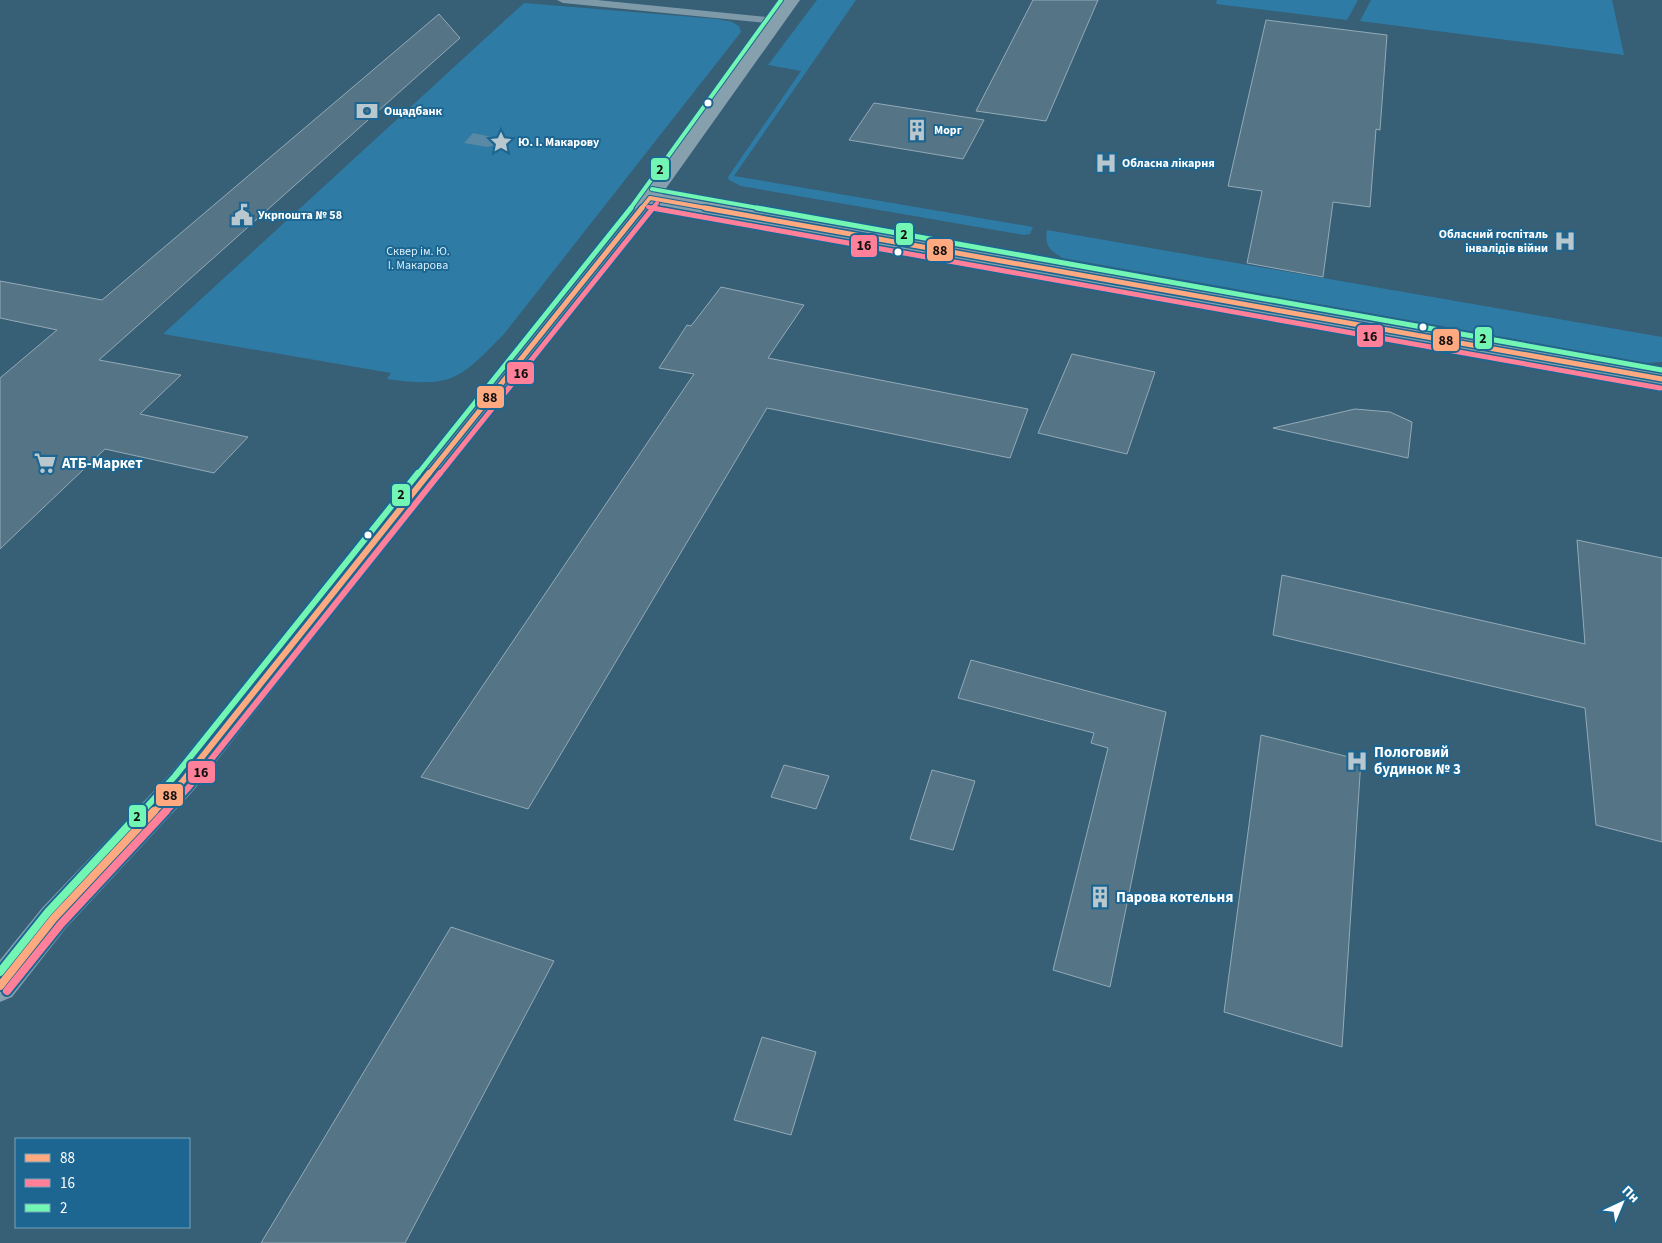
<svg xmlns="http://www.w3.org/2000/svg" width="1662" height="1243" viewBox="0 0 1662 1243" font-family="'Source Sans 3',sans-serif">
	<rect width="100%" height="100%" fill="#375f76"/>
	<g fill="#2e7ca5">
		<path d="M 817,0 L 856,0 L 734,176 L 1033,227 L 1030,234 L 1024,235 L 741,186 L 729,180 L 728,177 L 801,71 L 768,65 Z"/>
		<path d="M 1217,0 L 1358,0 L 1347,20 L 1216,4 Z"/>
		<path d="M 1371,0 L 1612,0 L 1624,55 L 1360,21 Z"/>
		<path d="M 524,3 L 717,19 L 732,22 L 739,26 L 741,32 L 504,334 C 459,380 452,388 387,379 L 391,373 L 163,334 Z"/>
		<path d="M 1047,230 L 1662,337 L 1662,362 L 1648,363 L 1063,258 C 1050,251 1044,245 1047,230 Z"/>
	</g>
	<path fill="#5989a5" d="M 473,133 L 501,139 L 493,141 L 495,145 L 488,147 L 464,143 Z"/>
	<g fill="#557587" stroke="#93aab7">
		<path d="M 1033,0 L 1098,0 L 1046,121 L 976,111 Z"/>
		<path d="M 439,14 L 460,38 L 99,360 L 181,375 L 140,414 L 248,437 L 214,473 L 105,449 L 0,549 L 0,378 L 57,330 L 0,318 L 0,281 L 102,300 Z"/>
		<path d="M 1266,20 L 1387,35 L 1380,130 L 1376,129 L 1370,207 L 1333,202 L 1323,277 L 1247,263 L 1262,191 L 1228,186 Z"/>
		<path d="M 874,103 L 984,120 L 963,159 L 849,140 Z"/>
		<path d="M 721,287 L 804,305 L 768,358 L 1028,409 L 1010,458 L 767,408 L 528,809 L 421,777 L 694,374 L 659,368 L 687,325 L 691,326 Z"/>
		<path d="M 1072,354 L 1155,372 L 1127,454 L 1038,433 Z"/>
		<path d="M 1355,409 L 1390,412 L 1412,422 L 1408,458 L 1273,428 Z"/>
		<path d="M 1577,540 L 1662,558 L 1662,842 L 1596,825 L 1585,708 L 1273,635 L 1282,575 L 1585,644 Z"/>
		<path d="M 971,660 L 1166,712 L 1110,987 L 1053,970 L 1108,748 L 1091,743 L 1094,733 L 958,698 Z"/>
		<path d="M 1261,735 L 1361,760 L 1342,1047 L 1224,1012 Z"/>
		<path d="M 784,765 L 829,776 L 816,809 L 771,797 Z"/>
		<path d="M 932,770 L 975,781 L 953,850 L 910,839 Z"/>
		<path d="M 451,927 L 554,961 L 405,1243 L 261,1243 Z"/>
		<path d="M 762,1037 L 816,1052 L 791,1135 L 734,1120 Z"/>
	</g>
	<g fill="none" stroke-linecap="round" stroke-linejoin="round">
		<path fill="#7e9aa9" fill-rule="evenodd" d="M 557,0 L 597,0 L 776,18 L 782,21 L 776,24 L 563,3 Z"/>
		<path fill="#86a0ae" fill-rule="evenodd" d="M 784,0 L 800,0 L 662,194 L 1662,372 L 1662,386 L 655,205 L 193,791 L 66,928 L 12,997 L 0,1002 L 0,960 L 42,908 L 171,773 L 643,194 Z"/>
		<g stroke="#1c6691" stroke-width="6">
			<g id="bus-1-far3">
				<path d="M 650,198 L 712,209"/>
				<path d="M 641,209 L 650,198"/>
			</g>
		</g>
		<g stroke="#1c6691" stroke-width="8">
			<g id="bus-1-far2">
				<path d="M 705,208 L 1662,379"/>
				<path d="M 428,475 L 642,208"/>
			</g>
		</g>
		<g stroke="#1c6691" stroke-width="10">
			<path id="bus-1-far1" d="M 153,813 L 182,782 L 429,473"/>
		</g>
		<g stroke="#1c6691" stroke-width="12">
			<path id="bus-1" d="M 0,986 L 54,918 L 154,811"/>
		</g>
		<g stroke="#1c6691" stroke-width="6">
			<g id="bus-2-far3">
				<path d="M 648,207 L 659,209"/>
				<path d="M 652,209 L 657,203"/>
			</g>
		</g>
		<g stroke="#1c6691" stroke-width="8">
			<g id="bus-2-far2">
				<path d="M 652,208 L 1660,388"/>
				<path d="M 439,475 L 653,208"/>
			</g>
		</g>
		<g stroke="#1c6691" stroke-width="10">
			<path id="bus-2-far1" d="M 165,813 L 189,787 L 440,473"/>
		</g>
		<g stroke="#1c6691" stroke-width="12">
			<path id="bus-2" d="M 7,991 L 61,924 L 166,811"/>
		</g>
		<g stroke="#1c6691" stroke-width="6">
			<g id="bus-3-far3">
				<path d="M 652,189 L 764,209"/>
				<path d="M 630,209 L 781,0"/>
			</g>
		</g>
		<g stroke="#1c6691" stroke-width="8">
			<g id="bus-3-far2">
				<path d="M 757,208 L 1662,370"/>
				<path d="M 417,475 L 631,208"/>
			</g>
		</g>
		<g stroke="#1c6691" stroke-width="10">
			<path id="bus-3-far1" d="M 141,813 L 175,776 L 418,473"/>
		</g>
		<g stroke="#1c6691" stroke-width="12">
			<path id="bus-3" d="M 0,972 L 48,912 L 142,811"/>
		</g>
		<use href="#bus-1-far3" stroke="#ffa980" stroke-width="4"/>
		<use href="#bus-1-far2" stroke="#ffa980" stroke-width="5"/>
		<use href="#bus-1-far1" stroke="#ffa980" stroke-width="6"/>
		<use href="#bus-1" stroke="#ffa980" stroke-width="8"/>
		<use href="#bus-2-far3" stroke="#ff8098" stroke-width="4"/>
		<use href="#bus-2-far2" stroke="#ff8098" stroke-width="5"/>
		<use href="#bus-2-far1" stroke="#ff8098" stroke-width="6"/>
		<use href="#bus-2" stroke="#ff8098" stroke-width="8"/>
		<use href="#bus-3-far3" stroke="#73f6b3" stroke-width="4"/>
		<use href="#bus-3-far2" stroke="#73f6b3" stroke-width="5"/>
		<use href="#bus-3-far1" stroke="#73f6b3" stroke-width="6"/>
		<use href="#bus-3" stroke="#73f6b3" stroke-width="8"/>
	</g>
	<defs>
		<g id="bank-bare" transform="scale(1.725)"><path d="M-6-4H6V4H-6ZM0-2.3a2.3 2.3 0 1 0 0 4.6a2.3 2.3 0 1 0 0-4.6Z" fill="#b9c7cf" stroke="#1c6691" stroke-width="2.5" paint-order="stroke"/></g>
		<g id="building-bare" transform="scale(1.725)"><path d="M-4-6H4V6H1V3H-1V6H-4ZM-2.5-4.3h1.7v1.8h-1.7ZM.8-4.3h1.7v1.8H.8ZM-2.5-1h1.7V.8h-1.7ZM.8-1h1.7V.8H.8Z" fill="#b9c7cf" stroke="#1c6691" stroke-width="2.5" paint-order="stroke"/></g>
		<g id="sight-bare" transform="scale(1.725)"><path d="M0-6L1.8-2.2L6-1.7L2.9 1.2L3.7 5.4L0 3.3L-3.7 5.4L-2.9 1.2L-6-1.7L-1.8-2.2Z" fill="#b9c7cf" stroke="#1c6691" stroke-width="2.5" paint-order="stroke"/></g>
		<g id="hospital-bare" transform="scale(1.725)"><path d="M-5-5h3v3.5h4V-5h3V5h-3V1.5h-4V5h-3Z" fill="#b9c7cf" stroke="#1c6691" stroke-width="2.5" paint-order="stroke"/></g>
		<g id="civic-bare" transform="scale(1.725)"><path d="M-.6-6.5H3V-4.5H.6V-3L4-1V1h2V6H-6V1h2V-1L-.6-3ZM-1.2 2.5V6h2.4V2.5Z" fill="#b9c7cf" stroke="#1c6691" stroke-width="2.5" paint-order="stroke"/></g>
		<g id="supermarket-bare" transform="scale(1.725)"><path d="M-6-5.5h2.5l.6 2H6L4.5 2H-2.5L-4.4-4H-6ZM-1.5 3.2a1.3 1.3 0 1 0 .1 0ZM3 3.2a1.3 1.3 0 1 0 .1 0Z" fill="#b9c7cf" stroke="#1c6691" stroke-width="2.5" paint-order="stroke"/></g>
	</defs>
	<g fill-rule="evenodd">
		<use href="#bank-bare" x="367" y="111"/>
		<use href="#building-bare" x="917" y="130"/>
		<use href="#sight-bare" x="501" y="142"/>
		<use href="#hospital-bare" x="1106" y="163"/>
		<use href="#civic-bare" x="242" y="215"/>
		<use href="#hospital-bare" x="1565" y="241"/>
		<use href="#supermarket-bare" x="45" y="463"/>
		<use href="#hospital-bare" x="1357" y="761"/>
		<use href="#building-bare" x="1100" y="897"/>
	</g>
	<g fill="#fff" stroke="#1c6691" stroke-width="2">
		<circle cx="708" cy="103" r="4.5"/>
		<circle cx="898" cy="252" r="4.5"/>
		<circle cx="1423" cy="327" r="4.5"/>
		<circle cx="368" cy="535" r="4.5"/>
	</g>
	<g text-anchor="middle" stroke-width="4" stroke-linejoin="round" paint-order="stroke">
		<g font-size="12" font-weight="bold" fill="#fff" stroke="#1c6691" text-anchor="start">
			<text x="384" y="115">Ощадбанк</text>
			<text x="934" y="134">Морг</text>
			<text x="518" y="146">Ю. І. Макарову</text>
			<text x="1122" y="167">Обласна лікарня</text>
			<text x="258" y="219">Укрпошта № 58</text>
			<text x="1548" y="238" text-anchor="end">Обласний госпіталь<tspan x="1548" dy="14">інвалідів війни</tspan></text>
		</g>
		<g font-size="12" fill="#d2ecfa" stroke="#1c6691">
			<text x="418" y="255">Сквер ім. Ю.<tspan x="418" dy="14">І. Макарова</tspan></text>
		</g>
		<g font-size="15" font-weight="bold" fill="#fff" stroke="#1c6691" text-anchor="start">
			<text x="62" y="468">АТБ-Маркет</text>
			<text x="1374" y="757">Пологовий<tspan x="1374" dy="17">будинок № 3</tspan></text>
			<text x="1116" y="902">Парова котельня</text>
		</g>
	</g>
	<g stroke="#1c6691" stroke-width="2">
		<rect x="650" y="157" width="20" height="24" rx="5" fill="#73f6b3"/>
		<rect x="895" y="222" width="19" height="24" rx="5" fill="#73f6b3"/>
		<rect x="850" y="234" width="28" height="24" rx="5" fill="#ff8098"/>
		<rect x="926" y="238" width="28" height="24" rx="5" fill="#ffa980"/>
		<rect x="1356" y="324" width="28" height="24" rx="5" fill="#ff8098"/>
		<rect x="1474" y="326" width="19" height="24" rx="5" fill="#73f6b3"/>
		<rect x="1432" y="328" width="28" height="24" rx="5" fill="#ffa980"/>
		<rect x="506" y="361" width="29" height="24" rx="5" fill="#ff8098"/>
		<rect x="476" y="385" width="29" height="24" rx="5" fill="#ffa980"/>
		<rect x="391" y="483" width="20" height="24" rx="5" fill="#73f6b3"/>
		<rect x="187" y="760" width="29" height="24" rx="5" fill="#ff8098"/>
		<rect x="155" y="783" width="29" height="24" rx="5" fill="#ffa980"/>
		<rect x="128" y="804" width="19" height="24" rx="5" fill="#73f6b3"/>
	</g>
	<g font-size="14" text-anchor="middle" font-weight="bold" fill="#111">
		<text x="660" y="174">2</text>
		<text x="904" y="239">2</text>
		<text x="864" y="250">16</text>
		<text x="940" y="255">88</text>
		<text x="1370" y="341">16</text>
		<text x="1483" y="343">2</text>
		<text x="1446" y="345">88</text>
		<text x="521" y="378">16</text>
		<text x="490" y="402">88</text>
		<text x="401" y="499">2</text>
		<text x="201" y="777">16</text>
		<text x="170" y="800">88</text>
		<text x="137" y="821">2</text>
	</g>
	<rect x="15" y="1138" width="175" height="90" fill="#1c6691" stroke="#77a3bd"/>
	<rect x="25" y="1154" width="25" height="8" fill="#ffa980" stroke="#77a3bd"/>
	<text x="60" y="1163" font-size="15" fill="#ffffff">88</text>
	<rect x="25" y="1179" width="25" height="8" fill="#ff8098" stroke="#77a3bd"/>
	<text x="60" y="1188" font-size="15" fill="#ffffff">16</text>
	<rect x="25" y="1204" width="25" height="8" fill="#73f6b3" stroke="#77a3bd"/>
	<text x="60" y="1213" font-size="15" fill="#ffffff">2</text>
	<g transform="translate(1622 1203) rotate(44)" stroke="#1c6691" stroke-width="4" paint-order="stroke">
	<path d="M0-4L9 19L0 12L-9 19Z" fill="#ffffff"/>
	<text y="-8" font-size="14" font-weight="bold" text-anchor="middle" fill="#ffffff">Пн</text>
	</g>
</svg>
